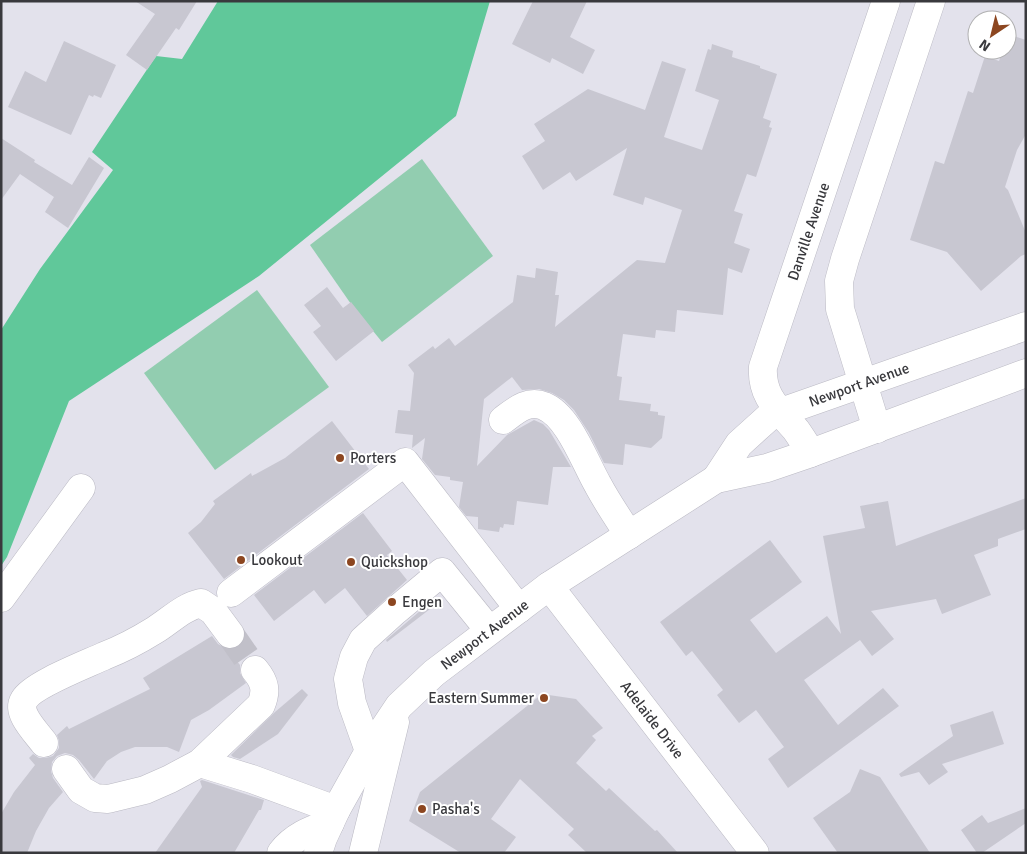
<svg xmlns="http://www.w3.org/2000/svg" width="1027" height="854" viewBox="0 0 1027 854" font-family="Signika,sans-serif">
	<rect width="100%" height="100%" fill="#e3e2ec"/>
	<g fill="#92cdb0">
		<path d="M 422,159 L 493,256 L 382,342 L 351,304 L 310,245 Z"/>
		<path d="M 257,290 L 329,387 L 215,470 L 144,373 Z"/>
	</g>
	<path fill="#60c89a" d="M 218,1 L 490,1 L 456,116 L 259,276 L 69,401 L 7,557 L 1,566 L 1,330 L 40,269 L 113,170 L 92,152 L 156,56 L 182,59 Z"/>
	<g fill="#c8c7d1">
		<path d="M 135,1 L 197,1 L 179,30 L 176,28 L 147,70 L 126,55 L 155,14 Z"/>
		<path d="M 533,1 L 587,1 L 570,37 L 595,50 L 583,74 L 552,58 L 550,63 L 512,44 Z"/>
		<path d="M 1008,34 L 1026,40 L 1026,134 L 1017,150 L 1005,187 L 1008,190 L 1026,233 L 1026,254 L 1021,256 L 981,291 L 947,252 L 910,240 L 935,161 L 944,164 L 968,91 L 973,93 L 985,56 L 999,61 L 1003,50 L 1007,50 Z"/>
		<path d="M 64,41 L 116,65 L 101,98 L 94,95 L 93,97 L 89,95 L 71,135 L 8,107 L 25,71 L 46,82 Z"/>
		<path d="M 712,44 L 733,51 L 732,57 L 760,66 L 760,68 L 777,74 L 763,118 L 771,121 L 769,127 L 772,128 L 756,177 L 747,174 L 734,211 L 743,214 L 734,243 L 750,249 L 742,273 L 728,268 L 723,315 L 677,310 L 675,332 L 656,330 L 655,338 L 623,334 L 617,376 L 622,377 L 619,400 L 651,404 L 650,411 L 658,412 L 658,415 L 665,416 L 662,438 L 651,448 L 625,444 L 623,465 L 604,463 L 589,433 L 574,410 L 564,400 L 552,393 L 539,389 L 522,390 L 512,377 L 484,399 L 477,466 L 507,435 L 534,420 L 543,424 L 549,430 L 571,467 L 553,467 L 548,505 L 517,501 L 514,525 L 504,524 L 503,528 L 500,527 L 499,532 L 478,529 L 478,517 L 466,516 L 459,507 L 463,482 L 450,480 L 450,477 L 435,475 L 422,459 L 425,438 L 412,448 L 413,435 L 395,433 L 398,410 L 410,411 L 414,373 L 408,365 L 433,346 L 435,349 L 449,338 L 455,346 L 513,302 L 517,275 L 535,278 L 536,268 L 558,272 L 555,295 L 559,295 L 555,327 L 637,260 L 665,263 L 682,210 L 645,197 L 643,205 L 613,195 L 627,148 L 576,181 L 570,172 L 543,190 L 522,156 L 545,141 L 534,124 L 588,89 L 645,110 L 662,61 L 686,69 L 664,137 L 702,150 L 719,100 L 695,91 L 708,49 L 711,50 Z"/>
		<path d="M 1,138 L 35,160 L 34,162 L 72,185 L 89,157 L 104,168 L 68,228 L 45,212 L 54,197 L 20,174 L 1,200 Z"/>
		<path d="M 327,287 L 343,308 L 351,302 L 374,331 L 336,361 L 313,332 L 321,326 L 304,305 Z"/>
		<path d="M 332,421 L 369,469 L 224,579 L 188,533 L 201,522 L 215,504 L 213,501 L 251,473 L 252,476 L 285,458 Z"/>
		<path d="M 1026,498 L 1026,529 L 998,539 L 998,546 L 974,555 L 991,595 L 942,614 L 936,599 L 871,611 L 894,639 L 872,656 L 860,640 L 804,680 L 838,725 L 883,688 L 899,706 L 788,788 L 768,759 L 784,747 L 756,710 L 739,723 L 717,695 L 723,690 L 692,651 L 686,656 L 660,622 L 770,540 L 802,582 L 750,620 L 776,653 L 827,616 L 841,634 L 823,536 L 865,528 L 860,506 L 888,501 L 896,546 Z"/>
		<path d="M 363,513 L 392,551 L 387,555 L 407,580 L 367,616 L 345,588 L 325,604 L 314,590 L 274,621 L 254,595 Z"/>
		<path d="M 427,605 L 430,609 L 387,642 L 386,640 Z"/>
		<path d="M 212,636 L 218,644 L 227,649 L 240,665 L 240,673 L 246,683 L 209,710 L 191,720 L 179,752 L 167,747 L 135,747 L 121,752 L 107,761 L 94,779 L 79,760 L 73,755 L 65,753 L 57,756 L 52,762 L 51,771 L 53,778 L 63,792 L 49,808 L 36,831 L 27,853 L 1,853 L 1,814 L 14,792 L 35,765 L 29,758 L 33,754 L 39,758 L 46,758 L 53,756 L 59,748 L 59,741 L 57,735 L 67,726 L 69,729 L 150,689 L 143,678 Z"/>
		<path d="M 302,689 L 308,695 L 278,734 L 240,759 L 233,757 L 231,755 L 275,712 Z"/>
		<path d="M 542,694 L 576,699 L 603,728 L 592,736 L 596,740 L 576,763 L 606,791 L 609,788 L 655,831 L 657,830 L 678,853 L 587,853 L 568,835 L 574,829 L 520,779 L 491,819 L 516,837 L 504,853 L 461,853 L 409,821 L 420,792 Z"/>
		<path d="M 993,711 L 1004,744 L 942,764 L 948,772 L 929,785 L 919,772 L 901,777 L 899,774 L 953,736 L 950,725 Z"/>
		<path d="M 860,769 L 880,777 L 930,853 L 838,853 L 813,818 L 850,792 Z"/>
		<path d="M 202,780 L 264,800 L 261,810 L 259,810 L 234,853 L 155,853 L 202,787 L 200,781 Z"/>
		<path d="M 1026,808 L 1026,823 L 982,853 L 977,853 L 961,830 L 982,815 L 988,823 Z"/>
	</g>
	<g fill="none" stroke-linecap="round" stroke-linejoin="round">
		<path stroke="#c1c0c9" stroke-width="28" stroke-dasharray="28 14" stroke-linecap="butt" d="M 230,634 L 255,670"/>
		<g stroke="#bab9c3" stroke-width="29">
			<g id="minor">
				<path d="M 503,420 C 515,411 528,399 544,406 C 569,416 585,463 598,485 C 607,502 618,518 629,535"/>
				<path d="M 877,429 L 840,309 L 839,281 L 845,259 L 931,1"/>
				<path id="s1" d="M 811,453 C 806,445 801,437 796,430 C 778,409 761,396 763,367 L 886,1"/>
				<path id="s2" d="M 716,479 L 739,444 L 770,416 L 1026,326"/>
				<path id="s3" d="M 549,586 L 755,853"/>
				<path d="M 231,593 L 405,462 L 519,609"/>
				<path d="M 1,598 L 81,488"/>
				<path d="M 44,743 C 36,732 16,713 24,700 C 32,685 87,664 104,656 C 122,649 139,640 155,630 C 171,620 183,607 201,603 L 213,611 L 230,634"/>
				<path d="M 369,751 L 352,703 L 348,679 L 354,657 L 363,640 L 395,611 L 442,572 L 489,630"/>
				<path d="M 200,763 L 252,779 L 336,810"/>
				<path d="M 66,769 L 81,790 L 95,798 L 108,799 L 145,790 L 170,779 L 200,763 L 261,705 C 267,691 265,682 255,670"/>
				<path d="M 281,853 C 294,836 311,830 330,823"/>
				<path id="s4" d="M 318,853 L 323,838 L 336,810 L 369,751 L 399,706 L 434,673 L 549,586 L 716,479 L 767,468 L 811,453 L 1026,373"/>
				<path d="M 363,853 L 395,722"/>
			</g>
		</g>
		<use href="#minor" stroke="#fff" stroke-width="28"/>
	</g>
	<g fill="#8c4620" stroke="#fff" stroke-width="2">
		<circle cx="340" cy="458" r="5"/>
		<circle cx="241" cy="560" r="5"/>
		<circle cx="351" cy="562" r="5"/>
		<circle cx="392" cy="602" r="5"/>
		<circle cx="544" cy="698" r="5"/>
		<circle cx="422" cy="809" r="5"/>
	</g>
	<g text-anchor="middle" stroke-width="4" stroke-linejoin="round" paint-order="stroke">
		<g font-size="15" fill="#39393d" stroke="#fff">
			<text dy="5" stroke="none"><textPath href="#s1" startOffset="244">Danville Avenue</textPath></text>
			<text dy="5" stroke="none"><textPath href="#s2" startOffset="178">Newport Avenue</textPath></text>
			<text dy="5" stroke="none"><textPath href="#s4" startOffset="280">Newport Avenue</textPath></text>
			<text dy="5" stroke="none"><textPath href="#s3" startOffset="169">Adelaide Drive</textPath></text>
		</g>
		<g font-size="15" fill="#39393d" stroke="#fff" text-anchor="start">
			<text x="350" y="463">Porters</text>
			<text x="251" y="565">Lookout</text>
			<text x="361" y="567">Quickshop</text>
			<text x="402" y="607">Engen</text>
			<text x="534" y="703" text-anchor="end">Eastern Summer</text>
			<text x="432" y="814">Pasha's</text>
		</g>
	</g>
	<rect width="1027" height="854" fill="none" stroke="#39393d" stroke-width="5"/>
	<g transform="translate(992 35) rotate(215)"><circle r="24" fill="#ffffff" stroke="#b0b0b1"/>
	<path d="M0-4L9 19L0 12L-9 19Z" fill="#8c4620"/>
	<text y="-8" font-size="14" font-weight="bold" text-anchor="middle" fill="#39393d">N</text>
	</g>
</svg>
